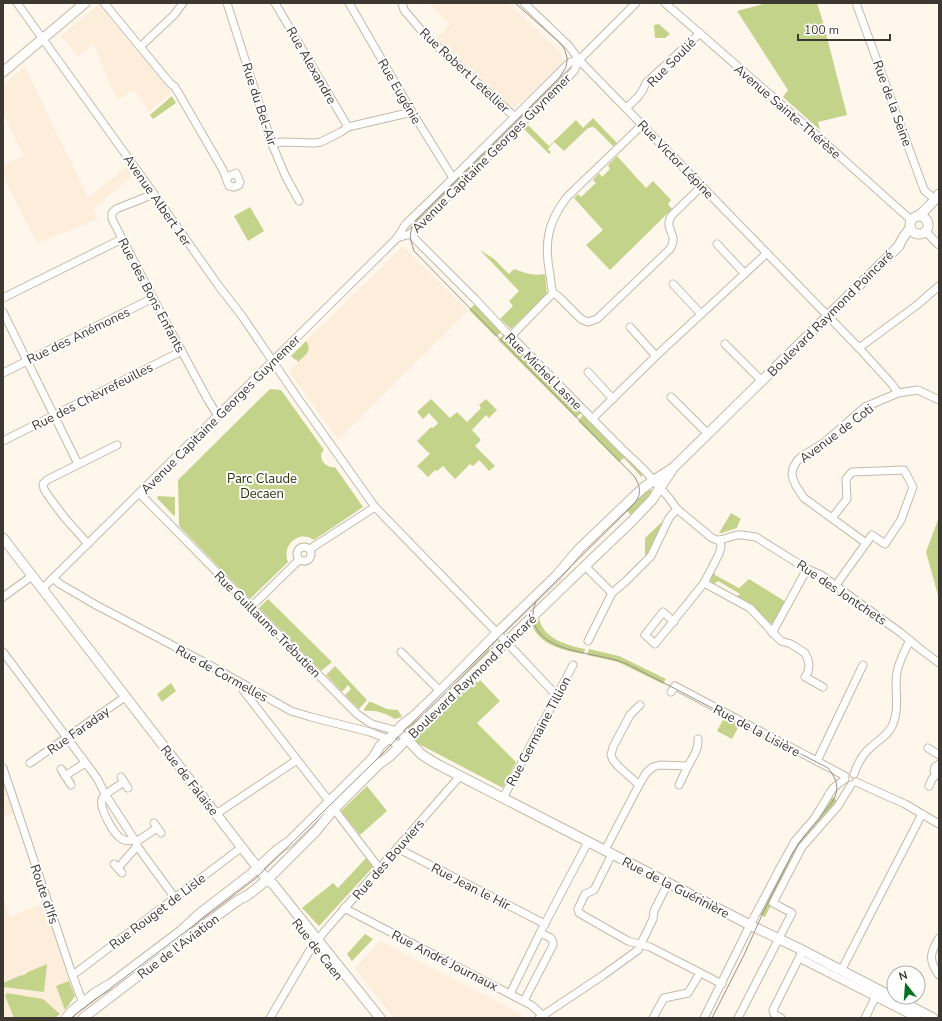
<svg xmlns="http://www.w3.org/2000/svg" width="942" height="1021" viewBox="0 0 942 1021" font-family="'Nunito Sans',sans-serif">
	<rect width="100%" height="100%" fill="#fff6ec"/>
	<g fill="#fdeddb">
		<path d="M 428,3 L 506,3 L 516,10 L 560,52 L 562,57 L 563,62 L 520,104 L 519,103 L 512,109 L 436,40 L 450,24 Z"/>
		<path d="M 98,5 L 172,93 L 149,112 L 134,89 L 118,100 L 112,89 L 94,44 L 78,57 L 61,36 Z"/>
		<path d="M 25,67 L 88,198 L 126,167 L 132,176 L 93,209 L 98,219 L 37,243 L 8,186 L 3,174 L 3,165 L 24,156 L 3,113 L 3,85 Z"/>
		<path d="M 403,246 L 468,311 L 338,440 L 289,371 L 307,353 L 309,346 L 306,341 Z"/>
		<path d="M 3,778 L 8,794 L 4,796 L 6,801 L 10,799 L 15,813 L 3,817 Z"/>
		<path d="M 3,898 L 10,917 L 44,903 L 67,977 L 75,996 L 65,1010 L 55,1018 L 3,1018 Z"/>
		<path d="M 380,941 L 523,1015 L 521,1018 L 394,1018 L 355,968 Z"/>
	</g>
	<g fill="#c4d38a">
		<path d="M 767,3 L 817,3 L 823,22 L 847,115 L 818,122 L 820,130 L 783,97 L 788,90 L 737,11 Z"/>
		<path d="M 659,24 L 670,34 L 665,38 L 655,38 L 654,25 Z"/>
		<path d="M 555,79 L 557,85 L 416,225 L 409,222 Z"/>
		<path d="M 172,96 L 176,103 L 153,119 L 150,115 Z"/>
		<path d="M 593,118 L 617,143 L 613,146 L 595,128 L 593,127 L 588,128 L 564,151 L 554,142 L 548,149 L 551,152 L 549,154 L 524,129 L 528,125 L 549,146 L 576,120 L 583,128 Z"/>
		<path d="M 617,156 L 646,188 L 653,181 L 671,200 L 668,204 L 672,209 L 610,270 L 586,245 L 603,230 L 574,198 L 578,194 L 581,197 L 596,183 L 593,180 L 599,173 L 602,177 L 610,169 L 608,165 Z"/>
		<path d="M 250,207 L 264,231 L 248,241 L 234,216 Z"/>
		<path d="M 480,250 L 494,259 L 509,274 L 514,269 C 526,273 532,276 545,274 L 547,294 L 511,329 L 500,319 L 513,306 L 509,301 L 519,291 Z"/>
		<path d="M 474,305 L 478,307 L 502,331 L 496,337 L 469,310 Z"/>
		<path d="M 504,334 L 582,412 L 576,418 L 498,340 Z"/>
		<path d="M 306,341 C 313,351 305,355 298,362 L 296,359 L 295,360 L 291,356 Z"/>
		<path d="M 270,389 L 281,390 L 324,450 C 316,458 327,469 335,467 L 363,507 L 314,540 C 299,529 281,545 288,562 L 250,599 L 179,526 L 178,480 Z"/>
		<path d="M 431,399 L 450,418 L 457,412 L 467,422 L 481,408 L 479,405 L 486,399 L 497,410 L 489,418 L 486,415 L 472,430 L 481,440 L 475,446 L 495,466 L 489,471 L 479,460 L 473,466 L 470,464 L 455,479 L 443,466 L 437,471 L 435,470 L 428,477 L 417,466 L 430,454 L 417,441 L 431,427 L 433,428 L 438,423 L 429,413 L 423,419 L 417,412 Z"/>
		<path d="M 584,414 L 642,472 L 643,474 L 641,477 L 638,473 L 624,458 L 619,462 L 578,421 Z"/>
		<path d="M 649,488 L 653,493 L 632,516 L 624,508 Z"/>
		<path d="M 158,496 L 175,497 L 175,515 L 174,516 L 157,498 Z"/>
		<path d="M 731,513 L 741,519 L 739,522 L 737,528 L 722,533 L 719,533 Z"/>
		<path d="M 939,517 L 939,599 L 926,552 Z"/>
		<path d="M 666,518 L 665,519 L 645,559 L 645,538 Z"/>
		<path d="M 714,571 L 715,575 L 739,588 L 749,579 L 786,602 L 774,626 L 751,606 L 736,597 L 740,594 L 718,581 L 713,585 C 709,580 711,576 714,571 Z"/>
		<path d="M 268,599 L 332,662 L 321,671 L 259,608 Z"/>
		<path d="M 539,618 C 543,639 567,645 585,649 L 584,654 C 565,651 538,645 532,624 Z"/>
		<path d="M 486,645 L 493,652 L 412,732 L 405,725 Z"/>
		<path d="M 589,649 L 619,656 L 666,679 L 663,684 L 618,662 L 587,655 Z"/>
		<path d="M 335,666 L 367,700 L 359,709 L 345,695 L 351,689 L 348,685 L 342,692 L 326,675 Z"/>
		<path d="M 474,679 L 478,683 L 480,680 L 500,701 L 477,723 L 516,762 L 503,788 L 415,742 L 414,738 Z"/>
		<path d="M 171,683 L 176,691 L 162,702 L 157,694 Z"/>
		<path d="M 369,702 L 371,702 L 387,709 L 398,710 L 402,717 L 395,719 C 384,713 378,710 364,711 L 364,709 Z"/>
		<path d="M 725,716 L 740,724 L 732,739 L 717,731 Z"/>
		<path d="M 367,786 L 387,811 L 360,835 L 341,811 Z"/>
		<path d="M 831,796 L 838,801 L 793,861 L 765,917 L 758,914 L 795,847 Z"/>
		<path d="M 366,858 L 373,867 L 319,926 L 302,908 L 333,883 L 338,888 Z"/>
		<path d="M 365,934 L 373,939 L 352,961 L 347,954 Z"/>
		<path d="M 47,964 L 44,992 L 3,987 L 3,983 L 19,976 L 24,975 L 28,972 Z"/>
		<path d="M 69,981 L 75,996 L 65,1010 L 56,986 Z"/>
		<path d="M 7,993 L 43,999 L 60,1014 L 55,1018 L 14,1018 L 5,996 Z"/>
	</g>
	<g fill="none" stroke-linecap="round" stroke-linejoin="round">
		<g stroke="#c6b9a9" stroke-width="9">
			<g id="minor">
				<path d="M 17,3 L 154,194 L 218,285 L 242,316 L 297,397 L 375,507 L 511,647 L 557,696"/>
				<path d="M 104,3 L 170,83 L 175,87 L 223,170 C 226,176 226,180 229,186 L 234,187 L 239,185 L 240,182 L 236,173 L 227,177"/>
				<path d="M 227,3 L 272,144 L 285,175 L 299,201"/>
				<path d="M 275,3 L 348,127"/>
				<path d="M 349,3 L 412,112 L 453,178"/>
				<path d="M 402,3 L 404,10 L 427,37 L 515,117"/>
				<path d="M 524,3 L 569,46 L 579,60 L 859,348 L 891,383 L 898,393"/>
				<path d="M 665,3 L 815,134 L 911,220"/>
				<path d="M 856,3 L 923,187 L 925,191 L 935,199"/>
				<path d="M 140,47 L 174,15 L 183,3"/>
				<path d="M 626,108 C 636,99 641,96 646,83 L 700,33"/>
				<path d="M 272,144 L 282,142 L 314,143 L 321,142 L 341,132 L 348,127 L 412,112"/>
				<path d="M 154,194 L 116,209 L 112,213 L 112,219 L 153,298 L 208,400 L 218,416"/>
				<path d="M 925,231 L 939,245"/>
				<path d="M 410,234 L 475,299 L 505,331 L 511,336 L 622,449 L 635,461 L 647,473 L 669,498 L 677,509 L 712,538 L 717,540 L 720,540 L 737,535 L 742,535 L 756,537 L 807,569 L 821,575 L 901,633 L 919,648 L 939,663"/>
				<path d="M 397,238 L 410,234 L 574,71 L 579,60 L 636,3"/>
				<path d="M 717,244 L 745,274"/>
				<path d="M 673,284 L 701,314"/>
				<path d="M 553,293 C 551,287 551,281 550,275 C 544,244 547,223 567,197 L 642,125"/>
				<path d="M 3,298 L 122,239"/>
				<path d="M 3,312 L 78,464"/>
				<path d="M 630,327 L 656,356"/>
				<path d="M 511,336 L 553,293 L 558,296 L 581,319 L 588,322 L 597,319 L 670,249 C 680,233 662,230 672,215 L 702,186"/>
				<path d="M 725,344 L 762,381"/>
				<path d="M 859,348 L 917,305 L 939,286"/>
				<path d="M 588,372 L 613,399"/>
				<path d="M 3,373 L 153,298"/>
				<path d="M 671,397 L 708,434"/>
				<path d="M 592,419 L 656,356 L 767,253"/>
				<path d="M 3,441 L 182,351"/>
				<path d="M 139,493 L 357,714 L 367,721 L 372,724 L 397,731 L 407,739"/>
				<path d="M 832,518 L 847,499 L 846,479 L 852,472 L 904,470 L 913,487 L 901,520 L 885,544 L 872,535 L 836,585"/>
				<path d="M 866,543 L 804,498 L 796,486 L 793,479 L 792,474 L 793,468 L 797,461 L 802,456 L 825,442 L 865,407 L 898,393 L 918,390 L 939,400"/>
				<path d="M 88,544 L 64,517 L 47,494 L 44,489 L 43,484 L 47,480 L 117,445"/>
				<circle cx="304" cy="554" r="7"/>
				<path d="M 310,549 L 375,507"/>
				<path d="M 585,566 L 612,593"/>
				<path d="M 53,578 L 60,584 L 96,605 L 204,662 L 291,711 L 311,717 L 370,732 L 388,739 L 400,746"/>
				<path d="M 704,583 L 750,608 L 781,641 L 791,644 L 805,653 L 808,660 L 809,665 L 808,672 L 805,677 L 823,687"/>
				<path d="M 42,589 L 386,249 L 397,238 L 405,225 L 410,220 L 438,193 L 568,64 L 571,62 L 579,60"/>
				<path d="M 3,597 L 32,576"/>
				<path d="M 251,607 L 299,560"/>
				<path d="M 674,622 L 663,612 L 645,635 L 655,644 L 704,583 L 719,554 L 721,547 L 720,540"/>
				<path d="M 772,633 L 807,569"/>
				<path d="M 588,641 L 612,593 L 625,582 L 651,556 L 669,518 L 677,509"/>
				<path d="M 3,652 L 97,778 L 105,794 L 136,842 L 137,846 L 175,898"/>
				<path d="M 401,652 L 440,691"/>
				<path d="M 245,685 L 243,690 L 329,801"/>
				<path d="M 671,692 L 675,686 L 845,776"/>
				<path d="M 928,748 L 939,755"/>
				<path d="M 817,761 L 863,665"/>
				<path d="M 30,763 L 125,697"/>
				<path d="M 3,768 L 72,974 L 83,1003"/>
				<path d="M 61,769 L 71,785"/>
				<path d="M 854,774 C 857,765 863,754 870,748 C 878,740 889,735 893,724 C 900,707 894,689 897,672 C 899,661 905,650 910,640"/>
				<path d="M 65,776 L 85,763"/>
				<path d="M 121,777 L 128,788"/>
				<path d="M 124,782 C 119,786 104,793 102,799 C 99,808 114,835 122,839 C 126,841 131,841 134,840"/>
				<path d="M 856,782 L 905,804 L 939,824"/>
				<path d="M 639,785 L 618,766 L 613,760 L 611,755 L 613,747 L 630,715 L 640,705"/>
				<path d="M 679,785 L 688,766"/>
				<path d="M 929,786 L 932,779 L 935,776 L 935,774 L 934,771 L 935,767 L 939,764"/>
				<path d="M 503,798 L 573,665"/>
				<path d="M 334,809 L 379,868"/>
				<path d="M 216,814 L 297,760"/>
				<path d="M 154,823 L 161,833"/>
				<path d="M 136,842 L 157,828"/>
				<path d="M 397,848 L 545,924"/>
				<path d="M 605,850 L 639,785 L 646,773 L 653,767 L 660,765 L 688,766 C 693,757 699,749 698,739"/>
				<path d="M 612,854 L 594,890 L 585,894 L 578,909 L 579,913 L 628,941 L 650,947 L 722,984"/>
				<path d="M 114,864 L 122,873"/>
				<path d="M 118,868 L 137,846"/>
				<path d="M 344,908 L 531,1005 C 537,1009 540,1014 545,1018"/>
				<path d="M 939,938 C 930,953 928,960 939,975"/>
				<path d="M 799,958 L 917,1018"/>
				<path d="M 841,971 L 922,814"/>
				<path d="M 72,974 L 77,972 L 242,847"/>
				<path d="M 510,994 L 540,933 L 588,842"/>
				<path d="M 524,1001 L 553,945 C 554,937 546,936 540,933"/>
				<path d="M 270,1018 L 310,950 L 324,932 L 460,776"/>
				<path d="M 539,1018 L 602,976 L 638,950 L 653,919 L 654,911 L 668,883"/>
				<path d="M 653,1018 L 664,998 L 688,993 L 700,973"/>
				<path d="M 704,1018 L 750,925 L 780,868 L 795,841 L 814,819 L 833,788 L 845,779"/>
				<path d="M 738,1018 L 792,913 L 773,903 L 802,847 L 838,806 L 851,785"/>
				<path d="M 781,1018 L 774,1014 L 773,1010 L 801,954"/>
				<path d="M 865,1018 L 877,994"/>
			</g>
		</g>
		<g stroke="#c6b9a9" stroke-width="11">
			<g id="major">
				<path d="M 3,72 L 85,3"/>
				<circle cx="919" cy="225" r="9"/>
				<path d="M 918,216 C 926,210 933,202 939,194"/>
				<path d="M 3,538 L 267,880 L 273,884 L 333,959 L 380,1018"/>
				<path d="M 407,739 L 421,754 L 435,763 L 750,925 L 798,948 L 933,1018"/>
				<path d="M 66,1018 L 73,1010 L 95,993 L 112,983 L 181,931 L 199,914 L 251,874 L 277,850 L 290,841 L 373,758 L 380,746 L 397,731 L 402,725 L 415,715 L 440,691 L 497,633 L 557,575 L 578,550 L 626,504 L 643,488 L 654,480 L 673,468 L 899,246 C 901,239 906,234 910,228"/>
				<path d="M 83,1018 L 195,932 L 237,901 L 248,895 L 267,880 L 316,831 L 334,809 L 379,764 L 390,756 L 400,746 L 423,722 L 585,566 L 631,522 L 652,500 L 672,470"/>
			</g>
		</g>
		<use href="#minor" stroke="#fff" stroke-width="7"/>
		<use href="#major" stroke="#fff" stroke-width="9"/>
		<g stroke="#989189" stroke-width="1">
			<path d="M 536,602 C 533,608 532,616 534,623 C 542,650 589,653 612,659 C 620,661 628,664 635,668 L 828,768 L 832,773 L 836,781 L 837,789 L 835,797 L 831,804 L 805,835 L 793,852 L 762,915 L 744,955 L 712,1018"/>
			<path d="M 71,1018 L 255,879 L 385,751 L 406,729 L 626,512 C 638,500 645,493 634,476 L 414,251 C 410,239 408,232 416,220 L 559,78 L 566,67 L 567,61 L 567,57 L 564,48 L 559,42 L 515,3"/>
		</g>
	</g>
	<g text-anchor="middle" stroke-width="4" stroke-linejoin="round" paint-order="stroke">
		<g font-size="13" fill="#3c3730" stroke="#fff">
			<text transform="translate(671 62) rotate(-45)" y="5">Rue Soulié</text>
			<text transform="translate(312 65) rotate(60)" y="5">Rue Alexandre</text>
			<text transform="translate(465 70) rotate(43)" y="5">Rue Robert Letellier</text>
			<text transform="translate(400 91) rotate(60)" y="5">Rue Eugénie</text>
			<text transform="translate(893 103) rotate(70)" y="5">Rue de la Seine</text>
			<text transform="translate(260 104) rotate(72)" y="5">Rue du Bel-Air</text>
			<text transform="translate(788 111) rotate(41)" y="5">Avenue Sainte-Thérèse</text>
			<text transform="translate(491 153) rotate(-45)" y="5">Avenue Capitaine Georges Guynemer</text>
			<text transform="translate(676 159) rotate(46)" y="5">Rue Victor Lépine</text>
			<text transform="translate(158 200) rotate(55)" y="5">Avenue Albert 1er</text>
			<text transform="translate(152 295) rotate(62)" y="5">Rue des Bons Enfants</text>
			<text transform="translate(830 313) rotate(-45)" y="5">Boulevard Raymond Poincaré</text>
			<text transform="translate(78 335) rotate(-26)" y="5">Rue des Anémones</text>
			<text transform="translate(544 371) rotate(45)" y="5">Rue Michel Lasne</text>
			<text transform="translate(92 396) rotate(-27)" y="5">Rue des Chèvrefeuilles</text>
			<text transform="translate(220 414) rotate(-45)" y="5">Avenue Capitaine Georges Guynemer</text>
			<text transform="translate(836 433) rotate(-37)" y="5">Avenue de Coti</text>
			<text transform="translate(842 592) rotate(34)" y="5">Rue des Jontchets</text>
			<text transform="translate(268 624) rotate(45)" y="5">Rue Guillaume Trébutien</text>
			<text transform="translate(222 673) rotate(29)" y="5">Rue de Cormelles</text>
			<text transform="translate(472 676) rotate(-44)" y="5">Boulevard Raymond Poincaré</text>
			<text transform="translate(78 730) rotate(-35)" y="5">Rue Faraday</text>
			<text transform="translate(757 730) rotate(28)" y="5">Rue de la Lisière</text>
			<text transform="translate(538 731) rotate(-62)" y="5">Rue Germaine Tillion</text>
			<text transform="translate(190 780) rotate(52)" y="5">Rue de Falaise</text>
			<text transform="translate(388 859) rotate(-49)" y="5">Rue des Bouviers</text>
			<text transform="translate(471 886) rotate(27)" y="5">Rue Jean le Hir</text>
			<text transform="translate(676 887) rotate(27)" y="5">Rue de la Guérinière</text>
			<text transform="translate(45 894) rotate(71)" y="5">Route d'Ifs</text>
			<text transform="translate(157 911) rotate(-37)" y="5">Rue Rouget de Lisle</text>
			<text transform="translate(178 946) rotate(-37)" y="5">Rue de l'Aviation</text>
			<text transform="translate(318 949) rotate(52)" y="5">Rue de Caen</text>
			<text transform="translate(445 960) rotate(27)" y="5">Rue André Journaux</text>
		</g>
		<g font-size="13" fill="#2c3208" stroke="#fff">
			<text x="262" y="483">Parc Claude<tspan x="262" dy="15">Decaen</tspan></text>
		</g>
	</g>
	<rect width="942" height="1021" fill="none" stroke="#3c3730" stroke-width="8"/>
	<g transform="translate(906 985) rotate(343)"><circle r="19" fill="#ffffff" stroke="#b1afac"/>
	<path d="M0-3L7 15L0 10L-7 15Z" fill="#037022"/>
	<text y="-6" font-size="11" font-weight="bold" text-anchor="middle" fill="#3c3730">N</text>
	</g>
	<path d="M798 34v6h92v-6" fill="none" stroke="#3c3730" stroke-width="2"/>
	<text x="804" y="34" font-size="12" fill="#3c3730" stroke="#ffffff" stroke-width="3" paint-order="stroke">100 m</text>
</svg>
